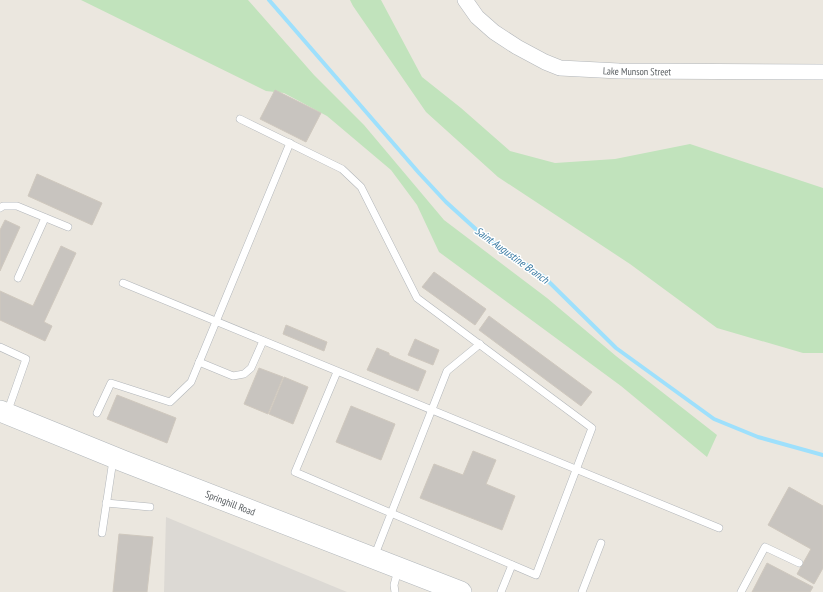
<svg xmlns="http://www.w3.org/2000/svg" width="823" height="592" viewBox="0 0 823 592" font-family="'PT Sans Narrow',sans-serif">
	<rect width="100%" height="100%" fill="#ebe7df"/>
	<path fill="#dcd9d4" d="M 166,517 L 347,592 L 164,592 Z"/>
	<g fill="#c1e3bc">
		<path d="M 81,0 L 248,0 L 314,75 L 364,125 L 444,220 L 547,298 L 616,356 L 717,435 L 707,457 L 621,386 L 439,252 L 417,205 L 391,170 L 327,116 L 284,93 L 266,91 Z"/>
		<path d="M 350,0 L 381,0 L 422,77 L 461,108 L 510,151 L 555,163 L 615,159 L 690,144 L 823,188 L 823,353 L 803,353 L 717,328 L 630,264 L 498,177 L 426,112 L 353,6 Z"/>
	</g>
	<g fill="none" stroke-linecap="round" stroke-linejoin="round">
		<path stroke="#9ee0fc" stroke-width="4" d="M 269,0 L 419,173 L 446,202 L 479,232 L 544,277 L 616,348 L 714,419 L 758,437 L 823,455"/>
	</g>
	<g fill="#c8c4bf" stroke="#cfc8be">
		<path d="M 275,90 L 321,113 L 306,142 L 260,119 Z"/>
		<path d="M 37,174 L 102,203 L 92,225 L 28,196 Z"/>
		<path d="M 5,220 L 20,227 L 0,271 L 0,230 Z"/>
		<path d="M 61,246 L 76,253 L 44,322 L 52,326 L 45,341 L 0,320 L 0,291 L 33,306 Z"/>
		<path d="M 434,272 L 486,309 L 475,325 L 422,287 Z"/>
		<path d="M 489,316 L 592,392 L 581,406 L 479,330 Z"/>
		<path d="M 286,325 L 327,342 L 324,351 L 283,334 Z"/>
		<path d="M 415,339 L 439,350 L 433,365 L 408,355 Z"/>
		<path d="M 377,348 L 389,353 L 389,355 L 426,371 L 418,391 L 367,370 Z"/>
		<path d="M 259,368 L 283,377 L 268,414 L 244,404 Z"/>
		<path d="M 284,377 L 308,387 L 293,424 L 269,414 Z"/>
		<path d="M 117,395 L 176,418 L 167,443 L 107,419 Z"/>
		<path d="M 351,406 L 395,424 L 381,460 L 336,442 Z"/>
		<path d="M 473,451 L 496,460 L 486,484 L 515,496 L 502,530 L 420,498 L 434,464 L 463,475 Z"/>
		<path d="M 789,487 L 823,506 L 823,568 L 814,584 L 797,574 L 811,549 L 768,525 Z"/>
		<path d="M 119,534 L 153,537 L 147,592 L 113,592 Z"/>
		<path d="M 767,563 L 813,587 L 810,592 L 752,592 Z"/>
	</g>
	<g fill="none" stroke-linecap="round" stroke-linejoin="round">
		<g stroke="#b2b6ba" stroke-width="8">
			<g id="service">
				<path d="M 240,119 L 342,169 L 361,187 L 417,298 L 592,428 L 536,575 L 295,472 L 337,372"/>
				<path d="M 0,208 L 3,206 L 17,206 L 68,227"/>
				<path d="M 18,278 L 45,218"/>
				<path d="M 123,283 L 719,528"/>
				<path d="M 0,347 L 26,359 L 7,413"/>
				<path d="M 199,362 L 233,376 L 244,374 L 251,368 L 263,341"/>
				<path d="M 97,413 L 111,383 L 170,402 L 191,382 L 290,143"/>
				<path d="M 106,503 L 150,507"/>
				<path d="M 102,533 L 113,460"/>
				<path d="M 374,557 L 447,371 L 480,344"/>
				<path d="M 395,592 L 394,585 L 398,570"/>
				<path d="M 501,592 L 512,565"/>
				<path d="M 582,592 L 601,543"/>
				<path d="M 741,592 L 765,547 L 799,563"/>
			</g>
		</g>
		<g stroke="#b2b6ba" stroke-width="16">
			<g id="minor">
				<path id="s1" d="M 465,0 L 477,17 L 494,32 L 517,47 L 545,62 L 560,68 L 619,71 L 823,72"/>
			</g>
		</g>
		<g stroke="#b1b6ba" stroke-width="22">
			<g id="secondary">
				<path id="s2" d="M 0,411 L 123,461 L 461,592"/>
			</g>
		</g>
		<use href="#service" stroke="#fff" stroke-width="7"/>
		<use href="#minor" stroke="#fff" stroke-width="15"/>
		<use href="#secondary" stroke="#fff" stroke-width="21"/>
	</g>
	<g text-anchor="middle" stroke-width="3" stroke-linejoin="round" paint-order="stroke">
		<g font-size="10" fill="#585d60" stroke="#fff">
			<text dy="4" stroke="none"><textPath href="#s1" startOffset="196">Lake Munson Street</textPath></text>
			<text dy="4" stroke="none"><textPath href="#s2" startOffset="248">Springhill Road</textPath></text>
		</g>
		<g font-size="11" font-style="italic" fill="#3b7ca4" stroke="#fff">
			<text transform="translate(512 255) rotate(36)" y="4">Saint Augustine Branch</text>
		</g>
	</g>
</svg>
